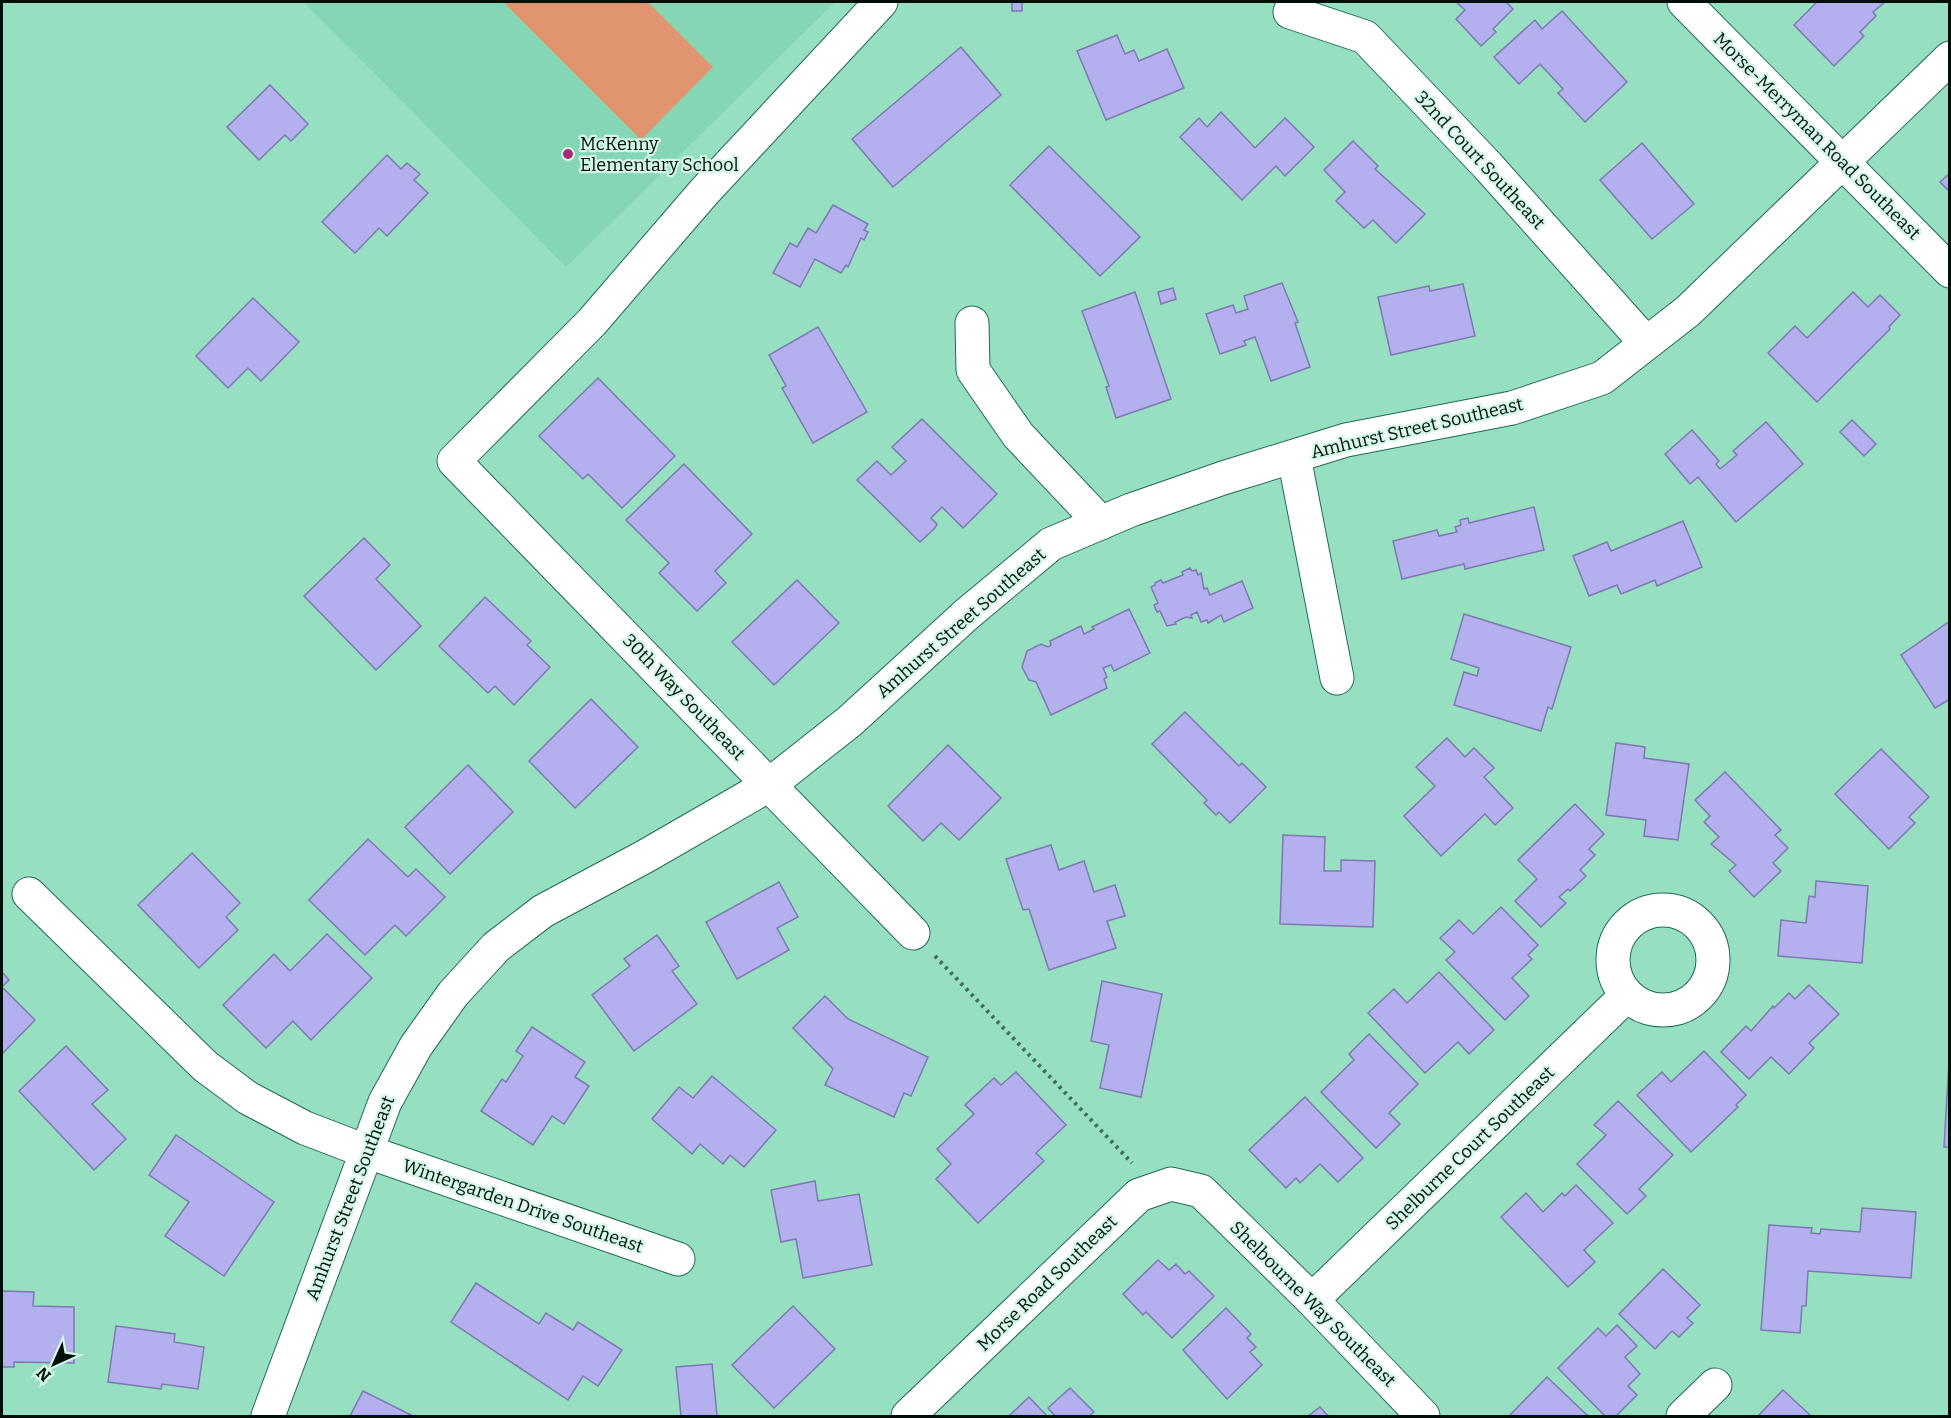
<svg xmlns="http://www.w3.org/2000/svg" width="1951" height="1418" viewBox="0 0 1951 1418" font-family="Bitter,serif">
	<rect width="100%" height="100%" fill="#96dfc1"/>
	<path fill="#84d6b5" d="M 304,2 L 835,2 L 566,267 Z"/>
	<path fill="#e09570" d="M 503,2 L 648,2 L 713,67 L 641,140 Z"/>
	<g fill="#b4b0ef" stroke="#7d79b1" stroke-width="1.5">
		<rect x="1012" y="2" width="10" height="9"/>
		<path d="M 1456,2 L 1506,2 L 1513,9 L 1493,29 L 1496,32 L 1481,46 L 1456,19 L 1465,10 Z"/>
		<path d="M 1817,2 L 1885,2 L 1873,12 L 1876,16 L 1860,32 L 1864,36 L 1834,66 L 1794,25 Z"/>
		<path d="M 1562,11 L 1627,82 L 1585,122 L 1558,93 L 1563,89 L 1540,64 L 1519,84 L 1494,57 L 1535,20 L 1542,29 Z"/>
		<path d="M 1117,35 L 1125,54 L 1134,50 L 1139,61 L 1167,49 L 1184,88 L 1106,120 L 1077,51 Z"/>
		<path d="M 961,47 L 1001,95 L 893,187 L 852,139 Z"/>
		<path d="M 270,85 L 308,124 L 291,141 L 285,135 L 259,160 L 227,127 Z"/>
		<path d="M 1221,112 L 1255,148 L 1285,118 L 1314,147 L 1285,176 L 1276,166 L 1242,200 L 1180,137 L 1199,118 L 1207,127 Z"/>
		<path d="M 1353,141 L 1378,166 L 1375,169 L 1425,214 L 1396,243 L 1373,220 L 1364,228 L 1336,201 L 1345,192 L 1324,170 Z"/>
		<path d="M 1642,143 L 1694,204 L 1652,239 L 1600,180 Z"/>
		<path d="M 1049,146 L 1140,237 L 1100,276 L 1010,185 Z"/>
		<path d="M 387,155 L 401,169 L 407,163 L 420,174 L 414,180 L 428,193 L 387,236 L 379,228 L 355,253 L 322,222 Z"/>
		<path d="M 1950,173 L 1950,192 L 1940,182 Z"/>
		<path d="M 833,205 L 868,224 L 864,230 L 868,232 L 864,240 L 861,238 L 848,267 L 846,265 L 841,273 L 815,259 L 800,287 L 773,273 L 790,243 L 797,247 L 808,228 L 816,233 Z"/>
		<path d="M 1282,283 L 1298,322 L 1295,323 L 1310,367 L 1271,381 L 1255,337 L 1244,341 L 1246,345 L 1220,354 L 1206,314 L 1233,305 L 1236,313 L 1248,309 L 1244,296 Z"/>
		<path d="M 1463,284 L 1475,336 L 1391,355 L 1378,297 L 1429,286 L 1430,291 Z"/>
		<path d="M 1173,288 L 1176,299 L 1161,304 L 1158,292 Z"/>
		<path d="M 1135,292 L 1171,399 L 1116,418 L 1106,387 L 1109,386 L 1082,311 Z"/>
		<path d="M 1853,292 L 1868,307 L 1880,295 L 1900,315 L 1889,327 L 1890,329 L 1817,402 L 1768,353 L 1795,326 L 1807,338 Z"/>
		<path d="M 253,298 L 299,342 L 261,381 L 248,368 L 228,388 L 196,356 Z"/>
		<path d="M 818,327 L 867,412 L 813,443 L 782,388 L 786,386 L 769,355 Z"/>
		<path d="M 598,378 L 675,456 L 622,508 L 588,474 L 583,479 L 539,436 Z"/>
		<path d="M 922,419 L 997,494 L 963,528 L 942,507 L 931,518 L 937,524 L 935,528 L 920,542 L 857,480 L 877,461 L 891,475 L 906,461 L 892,447 Z"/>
		<path d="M 1852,420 L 1876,444 L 1864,456 L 1840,432 Z"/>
		<path d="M 1766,422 L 1803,464 L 1736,522 L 1698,477 L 1690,484 L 1665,454 L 1692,430 L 1719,461 L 1716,464 L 1720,469 L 1737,455 L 1733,451 Z"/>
		<path d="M 684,464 L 752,534 L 715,571 L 726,583 L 697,611 L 659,573 L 669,563 L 626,520 Z"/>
		<path d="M 1534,507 L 1544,550 L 1465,569 L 1464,564 L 1402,579 L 1393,541 L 1437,530 L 1439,536 L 1457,532 L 1455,527 L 1461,525 L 1460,520 L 1468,518 L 1469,523 Z"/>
		<path d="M 1683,521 L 1702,567 L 1657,586 L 1655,580 L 1621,594 L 1617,585 L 1589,596 L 1573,556 L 1607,542 L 1611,551 Z"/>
		<path d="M 364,538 L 390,565 L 376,579 L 421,626 L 376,670 L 304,596 Z"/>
		<path d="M 1190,568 L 1192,571 L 1196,570 L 1198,575 L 1201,573 L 1204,589 L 1207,588 L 1210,595 L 1242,581 L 1253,608 L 1224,622 L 1221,615 L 1208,623 L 1207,620 L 1201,622 L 1197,612 L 1191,615 L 1192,618 L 1186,617 L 1175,622 L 1176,624 L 1167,626 L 1160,611 L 1157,612 L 1154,605 L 1158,603 L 1151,587 L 1155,585 L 1155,583 L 1161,580 L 1163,583 L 1183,575 L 1182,572 Z"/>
		<path d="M 797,580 L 839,623 L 774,685 L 732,642 Z"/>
		<path d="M 485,597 L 531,641 L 527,645 L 550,667 L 514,705 L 495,686 L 488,693 L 439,646 Z"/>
		<path d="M 1129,609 L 1150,653 L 1114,671 L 1111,665 L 1103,668 L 1107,677 L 1104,679 L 1107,688 L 1051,715 L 1036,682 L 1029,680 L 1022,667 L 1027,651 L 1041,644 L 1048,647 L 1051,645 L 1050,641 L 1081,626 L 1084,634 L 1094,629 L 1092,627 Z"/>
		<path d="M 1464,614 L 1571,647 L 1552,709 L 1548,707 L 1541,731 L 1454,705 L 1464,672 L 1477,676 L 1479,668 L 1451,659 Z"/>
		<path d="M 1950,621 L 1950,699 L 1935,708 L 1901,655 Z"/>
		<path d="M 591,699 L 638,747 L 575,808 L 529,761 Z"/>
		<path d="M 1185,712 L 1239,766 L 1242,763 L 1266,787 L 1230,823 L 1219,812 L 1216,815 L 1204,803 L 1207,800 L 1152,744 Z"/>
		<path d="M 1447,738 L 1465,757 L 1474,748 L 1494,768 L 1484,777 L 1513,808 L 1495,825 L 1485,814 L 1441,856 L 1404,816 L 1435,786 L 1416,767 Z"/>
		<path d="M 1616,743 L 1645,747 L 1644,758 L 1689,764 L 1678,840 L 1644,836 L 1646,820 L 1606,815 Z"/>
		<path d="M 948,745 L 1001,798 L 959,840 L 941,823 L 923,841 L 888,806 Z"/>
		<path d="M 1881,749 L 1929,797 L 1909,817 L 1915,823 L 1889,849 L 1835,794 Z"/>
		<path d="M 468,765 L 513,812 L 450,874 L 405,827 Z"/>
		<path d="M 1725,772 L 1781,830 L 1775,835 L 1788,848 L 1773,863 L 1781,871 L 1754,897 L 1729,871 L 1736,865 L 1711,844 L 1719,837 L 1704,822 L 1710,816 L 1695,800 Z"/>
		<path d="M 1575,804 L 1604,834 L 1589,849 L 1595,855 L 1580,870 L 1586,876 L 1570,891 L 1568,889 L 1559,897 L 1566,903 L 1541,927 L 1515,901 L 1537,879 L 1518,860 Z"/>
		<path d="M 1283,835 L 1325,837 L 1324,871 L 1341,871 L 1341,860 L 1375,861 L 1373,927 L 1280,924 Z"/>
		<path d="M 368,839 L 408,877 L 416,869 L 445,897 L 406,936 L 395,925 L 365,955 L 309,900 Z"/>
		<path d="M 1051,845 L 1059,870 L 1084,861 L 1094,892 L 1115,885 L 1125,916 L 1107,921 L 1116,948 L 1049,970 L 1029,909 L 1023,910 L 1006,859 Z"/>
		<path d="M 192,853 L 240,903 L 226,917 L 238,930 L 199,968 L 138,905 Z"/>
		<path d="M 1816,881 L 1868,886 L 1862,963 L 1778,956 L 1781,920 L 1806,923 L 1809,896 L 1815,897 Z"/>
		<path d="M 779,882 L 798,917 L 777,928 L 789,950 L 737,979 L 706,922 Z"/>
		<path d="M 1501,907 L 1538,945 L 1528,955 L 1532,959 L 1512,978 L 1529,996 L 1505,1020 L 1446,960 L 1455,952 L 1440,938 L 1459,920 L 1473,934 Z"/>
		<path d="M 327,934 L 372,978 L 311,1040 L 293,1021 L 266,1048 L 223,1005 L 274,954 L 290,971 Z"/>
		<path d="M 657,935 L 679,966 L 672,971 L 697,1004 L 634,1051 L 592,995 L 630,966 L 624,959 Z"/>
		<path d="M 2,972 L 9,980 L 2,987 L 35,1020 L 2,1054 Z"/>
		<path d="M 1439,972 L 1494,1030 L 1469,1054 L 1458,1042 L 1425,1073 L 1368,1013 L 1394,989 L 1407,1003 Z"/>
		<path d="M 1102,981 L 1162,994 L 1141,1097 L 1100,1088 L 1109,1045 L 1091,1041 Z"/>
		<path d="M 1809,985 L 1839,1014 L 1809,1043 L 1814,1048 L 1789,1074 L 1771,1057 L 1749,1079 L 1721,1052 L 1746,1026 L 1751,1031 L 1773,1006 L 1774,1008 L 1789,993 L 1795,999 Z"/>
		<path d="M 825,996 L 848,1019 L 928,1057 L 911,1096 L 904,1093 L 894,1117 L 825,1085 L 833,1069 L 793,1028 Z"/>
		<path d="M 532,1027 L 585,1062 L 575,1077 L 589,1086 L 564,1124 L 552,1116 L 533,1145 L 481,1111 L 502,1079 L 506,1082 L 523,1056 L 516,1051 Z"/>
		<path d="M 1369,1034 L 1418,1084 L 1389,1113 L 1400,1124 L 1376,1148 L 1321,1092 L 1354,1060 L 1349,1054 Z"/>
		<path d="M 66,1046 L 108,1090 L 92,1104 L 126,1139 L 94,1170 L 19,1091 Z"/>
		<path d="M 1704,1051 L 1746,1095 L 1736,1105 L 1738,1107 L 1691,1152 L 1637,1095 L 1662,1072 L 1671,1082 Z"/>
		<path d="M 1949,1062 L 1950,1062 L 1950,1147 L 1944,1147 Z"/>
		<path d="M 1016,1072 L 1066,1125 L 1036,1153 L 1044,1161 L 978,1223 L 936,1179 L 951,1164 L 937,1149 L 974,1114 L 965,1105 L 994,1078 L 1001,1085 Z"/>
		<path d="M 712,1076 L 776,1130 L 744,1167 L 730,1155 L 723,1164 L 700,1144 L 692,1154 L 652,1119 L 679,1087 L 693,1098 Z"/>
		<path d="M 1305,1097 L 1363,1158 L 1338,1182 L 1320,1164 L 1300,1183 L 1296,1178 L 1286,1188 L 1249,1150 Z"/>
		<path d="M 1618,1101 L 1673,1155 L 1639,1189 L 1646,1196 L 1627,1214 L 1577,1164 L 1606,1135 L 1594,1125 Z"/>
		<path d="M 176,1135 L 274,1202 L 224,1276 L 165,1236 L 189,1202 L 149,1175 Z"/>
		<path d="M 815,1181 L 818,1201 L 859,1194 L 872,1265 L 803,1278 L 796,1239 L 781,1242 L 771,1190 Z"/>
		<path d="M 1576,1185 L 1613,1223 L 1584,1250 L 1595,1262 L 1568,1287 L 1501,1217 L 1526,1193 L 1543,1212 L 1562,1193 L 1565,1196 Z"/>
		<path d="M 1862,1208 L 1916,1212 L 1911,1278 L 1808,1271 L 1806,1306 L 1802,1306 L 1800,1333 L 1761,1330 L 1769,1225 L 1812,1228 L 1811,1233 L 1820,1234 L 1821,1229 L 1860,1232 Z"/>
		<path d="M 1158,1260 L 1169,1270 L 1176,1264 L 1185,1274 L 1189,1271 L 1214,1296 L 1172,1338 L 1146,1312 L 1143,1315 L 1123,1294 Z"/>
		<path d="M 1663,1269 L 1700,1305 L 1687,1318 L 1693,1323 L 1679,1337 L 1672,1331 L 1655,1349 L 1619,1314 Z"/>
		<path d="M 476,1283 L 539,1324 L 546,1313 L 573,1330 L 578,1322 L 622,1350 L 598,1386 L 583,1376 L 568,1400 L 451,1322 Z"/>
		<path d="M 2,1291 L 34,1292 L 33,1306 L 74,1307 L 74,1363 L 14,1362 L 14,1367 L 2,1367 Z"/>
		<path d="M 793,1306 L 835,1349 L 774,1408 L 732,1365 Z"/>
		<path d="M 1226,1308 L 1251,1334 L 1247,1338 L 1256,1347 L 1250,1352 L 1262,1365 L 1227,1399 L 1183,1350 Z"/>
		<path d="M 1617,1325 L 1637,1346 L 1625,1357 L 1640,1374 L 1628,1386 L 1637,1395 L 1616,1416 L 1605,1416 L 1558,1368 L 1598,1328 L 1606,1336 Z"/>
		<path d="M 116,1326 L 175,1334 L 174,1342 L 204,1347 L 198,1389 L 162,1384 L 161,1389 L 108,1382 Z"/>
		<path d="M 712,1364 L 717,1416 L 681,1416 L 676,1367 Z"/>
		<path d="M 1547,1377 L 1588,1416 L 1509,1416 Z"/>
		<path d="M 1070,1388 L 1094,1412 L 1089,1416 L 1055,1416 L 1048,1408 Z"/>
		<path d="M 1783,1390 L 1811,1416 L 1758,1416 Z"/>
		<path d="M 363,1391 L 413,1416 L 350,1416 Z"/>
		<path d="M 1029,1397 L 1047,1416 L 1009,1416 Z"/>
		<path d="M 1320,1407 L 1328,1416 L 1303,1416 L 1308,1416 Z"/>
	</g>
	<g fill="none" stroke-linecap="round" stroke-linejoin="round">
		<g stroke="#206b52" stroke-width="35">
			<g id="minor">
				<path d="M 881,2 L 704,192 L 592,322 L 454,461 L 913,933"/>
				<path d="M 1290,12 L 1365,37 L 1487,165 L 1646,343"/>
				<path d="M 972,323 L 973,370 L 1018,435 L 1101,523"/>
				<path d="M 1294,457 L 1337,678"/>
				<path d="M 29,894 L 205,1066 L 248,1098 L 305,1128 L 365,1151 L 678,1259"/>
				<circle cx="1663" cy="960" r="50"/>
				<path d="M 1312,1300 L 1627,995"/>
				<path d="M 268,1416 L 385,1102 L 416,1046 L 453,994 L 496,947 L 543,911 L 644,857 L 769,785 L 850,721 L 967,614 L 1051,544 L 1131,510 L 1223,478 L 1346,440 L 1512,408 L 1602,378 L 1688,311 L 1950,58"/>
				<path d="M 908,1416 L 1139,1195 L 1171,1184 L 1201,1191 L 1312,1300 L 1423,1416"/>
				<path d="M 1683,1416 L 1715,1385"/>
			</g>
		</g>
		<g stroke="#206b52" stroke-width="35">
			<path id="tertiary" d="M 1684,2 L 1950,271"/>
		</g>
		<path stroke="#446d5b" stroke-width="4" stroke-dasharray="3 4.5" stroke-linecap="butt" d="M 935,956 L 1132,1163"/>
		<use href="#minor" stroke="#fff" stroke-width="33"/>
		<use href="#tertiary" stroke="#fff" stroke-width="33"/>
	</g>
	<circle fill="#a92a7a" stroke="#d4f7e7" stroke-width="2" cx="568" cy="154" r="6"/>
	<g text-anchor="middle" stroke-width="4.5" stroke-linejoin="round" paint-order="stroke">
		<g font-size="18" fill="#001008" stroke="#d4f7e7">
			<text transform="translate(1817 136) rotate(45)" y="6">Morse-Merryman Road Southeast</text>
			<text transform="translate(1480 160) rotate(47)" y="6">32nd Court Southeast</text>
			<text transform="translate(1417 428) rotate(-13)" y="6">Amhurst Street Southeast</text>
			<text transform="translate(961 623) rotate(-41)" y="6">Amhurst Street Southeast</text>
			<text transform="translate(684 697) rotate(46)" y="6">30th Way Southeast</text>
			<text transform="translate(1470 1148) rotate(-44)" y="6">Shelburne Court Southeast</text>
			<text transform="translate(350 1198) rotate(-69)" y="6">Amhurst Street Southeast</text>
			<text transform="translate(523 1206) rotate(19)" y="6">Wintergarden Drive Southeast</text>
			<text transform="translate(1047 1283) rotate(-44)" y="6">Morse Road Southeast</text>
			<text transform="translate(1313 1304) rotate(45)" y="6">Shelbourne Way Southeast</text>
		</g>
		<g font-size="18" fill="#001008" stroke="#d4f7e7" text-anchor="start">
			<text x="580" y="150">McKenny<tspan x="580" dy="21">Elementary School</tspan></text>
		</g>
	</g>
	<rect width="1951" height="1418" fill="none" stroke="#001008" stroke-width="6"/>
	<g transform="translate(54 1364) rotate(225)" stroke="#d4f7e7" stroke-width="4.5" paint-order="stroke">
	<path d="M0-4.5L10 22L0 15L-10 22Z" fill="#001008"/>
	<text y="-9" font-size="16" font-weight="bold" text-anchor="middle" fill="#001008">N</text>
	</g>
</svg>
